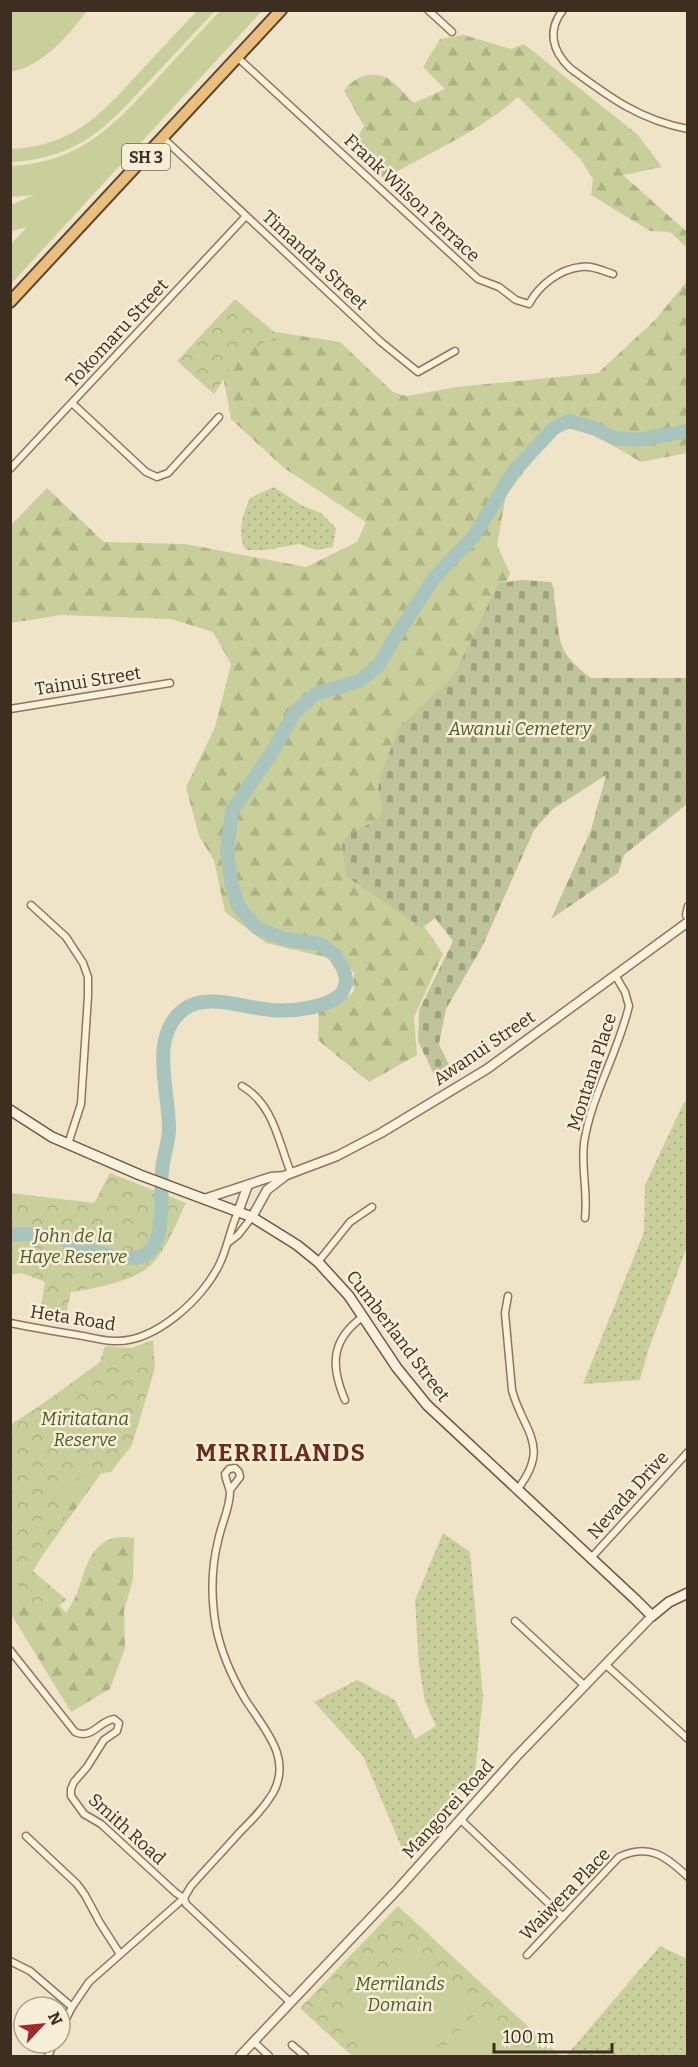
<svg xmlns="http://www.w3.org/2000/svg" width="698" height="2067" viewBox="0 0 698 2067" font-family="Bitter,serif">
	<defs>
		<pattern id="grass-dots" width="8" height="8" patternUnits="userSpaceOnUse" patternTransform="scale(1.5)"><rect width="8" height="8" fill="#c9cf9b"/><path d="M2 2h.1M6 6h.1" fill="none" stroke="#aeb285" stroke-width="1.8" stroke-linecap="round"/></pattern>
		<pattern id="forest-firs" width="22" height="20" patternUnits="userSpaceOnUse" patternTransform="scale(1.5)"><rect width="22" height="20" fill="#c9cf9b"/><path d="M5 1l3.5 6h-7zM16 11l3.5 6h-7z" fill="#aeb285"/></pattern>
		<pattern id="cemetery-stones" width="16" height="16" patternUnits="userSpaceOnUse" patternTransform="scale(1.5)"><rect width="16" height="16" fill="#bfc49a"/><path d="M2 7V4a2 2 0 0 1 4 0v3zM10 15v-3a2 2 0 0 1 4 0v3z" fill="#9ca07d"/></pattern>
		<pattern id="park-crowns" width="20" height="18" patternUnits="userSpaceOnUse" patternTransform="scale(1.5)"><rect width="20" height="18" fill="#c9cf9b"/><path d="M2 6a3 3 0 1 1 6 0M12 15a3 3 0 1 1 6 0" fill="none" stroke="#aeb285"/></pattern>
	</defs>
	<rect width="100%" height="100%" fill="#f0e4c8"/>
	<g fill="url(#grass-dots)">
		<path d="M 274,487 L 301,505 L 321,513 L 336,528 L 333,547 L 316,550 L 299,544 L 266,550 L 246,550 C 236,534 243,514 250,498 Z"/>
		<path d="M 687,1101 L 687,1247 L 649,1348 L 640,1380 L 583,1384 L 644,1232 L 645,1185 L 684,1102 Z"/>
		<path d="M 443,1533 L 470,1552 L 483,1697 L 475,1772 L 403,1851 L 363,1756 L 314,1702 L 357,1680 L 395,1700 L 415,1739 L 436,1726 L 425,1702 L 419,1665 L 415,1600 Z"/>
		<path d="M 660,1946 L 687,1959 L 687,2056 L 566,2056 Z"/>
	</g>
	<g fill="url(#forest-firs)">
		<path d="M 464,35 L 511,49 L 524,44 L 638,135 L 662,167 L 623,175 L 687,232 L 687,248 L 670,232 L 650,231 L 591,195 L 593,179 L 581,160 L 518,97 C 479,132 429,153 384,179 L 351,149 L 364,126 L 344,91 C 353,77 374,69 390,80 C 399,86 406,96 414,103 L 445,89 L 423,67 L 440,39 Z"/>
		<path d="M 687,281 L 687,453 L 641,462 L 583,428 L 569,427 L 548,440 L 506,495 L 497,545 L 510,573 L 475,659 L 413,910 L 443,954 L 414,1017 L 417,1055 L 369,1082 L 318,1040 L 319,1007 L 343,1001 L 354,991 L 354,973 L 345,962 L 266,943 L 225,912 L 214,860 L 199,836 L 186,787 L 215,727 L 231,664 L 213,632 L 171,619 L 61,615 L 11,623 L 11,525 L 47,488 L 104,542 L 185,544 L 306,567 L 357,542 L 366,522 L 284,468 L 231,419 L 222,371 L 240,344 L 269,331 L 340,342 L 393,392 L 406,396 L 457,387 L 598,373 L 655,320 Z"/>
		<path d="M 108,1361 L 114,1455 L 30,1573 L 66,1613 C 70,1607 74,1600 77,1593 C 84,1575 88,1551 106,1541 C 115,1536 125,1537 134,1538 L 133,1579 L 124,1611 L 125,1648 L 110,1689 L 71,1712 L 11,1614 L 10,1425 Z"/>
	</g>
	<path fill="url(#cemetery-stones)" d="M 522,580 L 551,582 C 555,589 554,596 555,605 C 561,644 556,651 591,678 L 687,678 L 687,804 L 624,855 L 618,873 L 551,919 L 591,830 L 606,775 L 553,809 L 534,830 L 482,947 L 446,1009 L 439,1044 L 454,1075 L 439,1085 L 418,1041 L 419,1010 L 453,941 L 435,918 L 422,928 L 346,876 L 342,846 L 345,837 L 378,819 L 383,810 L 378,790 L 380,777 L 399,728 L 453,677 L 499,583 Z"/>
	<g fill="url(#park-crowns)">
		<path d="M 235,299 L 279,336 L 256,347 L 247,348 L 239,355 L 214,394 L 177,361 Z"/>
		<path d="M 110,1173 L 186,1203 C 176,1223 167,1249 151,1265 C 135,1281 93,1289 71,1292 L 64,1323 L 39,1318 L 45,1282 L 22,1273 L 11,1275 L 11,1193 L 94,1203 Z"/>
		<path d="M 153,1340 L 155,1368 L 132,1445 L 111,1472 L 81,1476 L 62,1490 L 65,1518 L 33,1571 L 67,1600 L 40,1617 L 11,1563 L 11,1427 L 100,1362 L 105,1346 L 131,1348 Z"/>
		<path d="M 398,1906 L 560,2056 L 352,2056 L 300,2008 Z"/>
	</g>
	<g fill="#c9cf9b">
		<path d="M 10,11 L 11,10 L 87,11 C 67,37 45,64 11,72 Z"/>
		<path d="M 197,11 L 215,11 C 194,33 173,56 152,78 C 108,126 80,158 11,162 L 11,149 C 71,146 99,117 137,75 C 157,53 177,32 197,11 Z"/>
		<path d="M 220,11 L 262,11 L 11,284 L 11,244 L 27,227 L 11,231 L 11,205 L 34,195 L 11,197 L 11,166 C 79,162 110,129 154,82 C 176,58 198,34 220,11 Z"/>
		<path d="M 415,1945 L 477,2006 L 428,2056 L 368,2056 L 337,2026 Z"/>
		<path d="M 481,2009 L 529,2056 L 435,2056 Z"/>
	</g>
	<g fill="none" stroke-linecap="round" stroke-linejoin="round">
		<path stroke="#a9c4bc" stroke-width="14" d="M 10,1235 C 25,1234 41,1233 56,1237 C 78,1243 115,1263 139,1257 C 169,1250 159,1194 162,1171 C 163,1158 168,1144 169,1131 C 170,1093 148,1038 183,1010 C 205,992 245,1008 271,1010 C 290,1012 327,1008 341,994 C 343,991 345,985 347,982 L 343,968 L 335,955 L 320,944 L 284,939 L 257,928 L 238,906 L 231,882 L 227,849 L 232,811 L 274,749 L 294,713 L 315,694 L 359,681 L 379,665 L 392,642 L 434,578 L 474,536 L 513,472 L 554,428 L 569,421 L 593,428 L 614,438 L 637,440 L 688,431"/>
		<g stroke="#8d765c" stroke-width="9">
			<g id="minor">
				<path d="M 428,10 L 452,32"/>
				<path d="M 563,10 C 547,30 552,51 570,68 C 608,96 639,120 688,129"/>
				<path d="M 237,57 L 478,279 L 499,287 L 516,300 L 529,304 C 539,285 560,269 581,267 C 592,265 603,271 613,274"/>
				<path d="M 163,138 L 381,342 L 418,372 L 455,351"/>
				<path d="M 72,403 L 146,472 L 157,477 L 168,473 L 219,417"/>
				<path d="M 10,469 L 246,216"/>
				<path d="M 10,709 L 170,683"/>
				<path d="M 31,905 L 66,937 L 83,963 L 88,977 L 88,996 L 81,1104 L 68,1144"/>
				<path d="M 688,906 L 686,915 L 688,918"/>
				<path d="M 242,1086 C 274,1105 278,1141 291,1173"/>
				<path d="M 585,1218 C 588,1193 581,1168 584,1143 C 591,1096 618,1053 629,1006 L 625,992 L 615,975"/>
				<path d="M 229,1242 L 238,1235 L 252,1217"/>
				<path d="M 318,1262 L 350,1222 L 372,1207"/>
				<path d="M 508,1296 L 505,1313 L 512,1390 C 523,1432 552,1445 517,1490"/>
				<path d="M 10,1323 C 35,1328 59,1332 83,1336 C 93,1338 104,1341 114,1341 C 155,1343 204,1298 220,1263 C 228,1246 230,1229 238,1212"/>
				<path d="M 345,1400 C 330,1365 331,1339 364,1316"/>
				<path d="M 591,1558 L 688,1452"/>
				<path d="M 515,1621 L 585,1686"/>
				<path d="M 10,1650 L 75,1732 C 92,1740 99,1721 114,1719 L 119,1723 L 117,1731 L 104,1740 L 87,1767 L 74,1782 L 71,1789 L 71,1796 L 84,1814 L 101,1824 L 176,1893 L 184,1898 L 186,1904 L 290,2002"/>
				<path d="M 606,1665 L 688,1739"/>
				<path d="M 461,1820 L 563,1917"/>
				<path d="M 26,1836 L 77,1884 L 85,1895 L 100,1923 L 120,1954"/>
				<path d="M 527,1955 L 619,1857 C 649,1843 666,1856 688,1877"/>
				<path d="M 10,1961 L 30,1971 L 72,2007"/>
				<path d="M 60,2031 L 72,2007 L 89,1982 L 184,1898 L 191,1886 C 207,1868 224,1850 240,1832 C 252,1820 264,1808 273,1793 C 293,1757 263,1728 245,1699 C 232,1677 221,1652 216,1627 C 211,1598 211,1569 218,1541 C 221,1525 230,1508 230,1492 C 229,1486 226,1481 225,1474 L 229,1469 L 235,1468 L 239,1472 L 240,1477 L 230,1490"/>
				<path d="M 254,2042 L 269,2056"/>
				<path d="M 292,2045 L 305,2056"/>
				<path d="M 48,2056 L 54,2043"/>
			</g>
		</g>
		<g stroke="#8d765c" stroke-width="11">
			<g id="tertiary">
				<path d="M 204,1199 L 271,1177 L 284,1176 L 337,1156 L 381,1133 L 487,1069 L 688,922"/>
				<path d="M 238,1212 L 248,1185"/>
				<path d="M 252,1217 L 267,1190 L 284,1177"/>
				<path d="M 240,2056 L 399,1888 L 516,1757 L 652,1616"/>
			</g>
		</g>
		<g stroke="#6f573f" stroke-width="12">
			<path id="secondary" d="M 10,1110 L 52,1137 L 140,1175 L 252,1217 L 297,1245 L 318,1262 L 349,1296 L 397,1368 L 427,1405 L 636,1600 L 652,1616 L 669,1602 L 688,1593"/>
		</g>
		<g stroke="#5b4430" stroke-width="14">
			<path id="trunk" d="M 10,302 L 281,10"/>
		</g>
		<use href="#minor" stroke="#faf1dc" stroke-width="6"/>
		<use href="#tertiary" stroke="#faf1dc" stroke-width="8"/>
		<use href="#secondary" stroke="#faf1dc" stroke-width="9"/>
		<use href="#trunk" stroke="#eabe7c" stroke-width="10"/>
	</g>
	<g text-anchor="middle" stroke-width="5" stroke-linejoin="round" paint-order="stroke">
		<rect fill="#f7eed8" stroke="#756857" stroke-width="1.5" x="122" y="144" width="48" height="26" rx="4.5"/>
		<g font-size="16" font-weight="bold" fill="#3d2e20">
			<text x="146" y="163">SH 3</text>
		</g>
		<g font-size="18" fill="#3d2e20" stroke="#f7eed8">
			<text transform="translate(412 198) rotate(43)" y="6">Frank Wilson Terrace</text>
			<text transform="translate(315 260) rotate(43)" y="6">Timandra Street</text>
			<text transform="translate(117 333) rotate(-47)" y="6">Tokomaru Street</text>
			<text transform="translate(88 681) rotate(-9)" y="6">Tainui Street</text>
			<text transform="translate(484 1048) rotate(-34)" y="6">Awanui Street</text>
			<text transform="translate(592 1072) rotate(-72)" y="6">Montana Place</text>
			<text transform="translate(73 1318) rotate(9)" y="6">Heta Road</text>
			<text transform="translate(398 1336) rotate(53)" y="6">Cumberland Street</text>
			<text transform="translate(628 1495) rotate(-48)" y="6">Nevada Drive</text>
			<text transform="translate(448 1809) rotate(-48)" y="6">Mangorei Road</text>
			<text transform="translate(127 1829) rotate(42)" y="6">Smith Road</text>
			<text transform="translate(565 1894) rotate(-46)" y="6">Waiwera Place</text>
		</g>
		<g font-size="18" font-style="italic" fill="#4d5a26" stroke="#f7eed8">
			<text x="520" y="735">Awanui Cemetery</text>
			<text x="73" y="1242">John de la<tspan x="73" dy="21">Haye Reserve</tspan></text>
			<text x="85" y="1425">Miritatana<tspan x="85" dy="21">Reserve</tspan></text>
			<text x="400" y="1990">Merrilands<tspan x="400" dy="21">Domain</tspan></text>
		</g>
		<g font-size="24" font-weight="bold" letter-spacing="1.5" fill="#6b2e1e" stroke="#f7eed8">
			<text x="281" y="1461">MERRILANDS</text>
		</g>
	</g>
	<rect width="698" height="2067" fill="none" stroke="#3d2e20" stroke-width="24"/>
	<g transform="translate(42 2025) rotate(64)"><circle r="28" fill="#f7eed8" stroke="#ada18e" stroke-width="1.5"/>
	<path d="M0-4.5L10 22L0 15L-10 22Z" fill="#9e2a2b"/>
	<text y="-9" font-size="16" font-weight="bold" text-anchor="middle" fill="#3d2e20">N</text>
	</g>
	<path d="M494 2043v9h118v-9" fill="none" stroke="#3d2e20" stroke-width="3"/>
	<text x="503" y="2043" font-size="18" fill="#3d2e20" stroke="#f7eed8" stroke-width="4.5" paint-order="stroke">100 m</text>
</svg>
